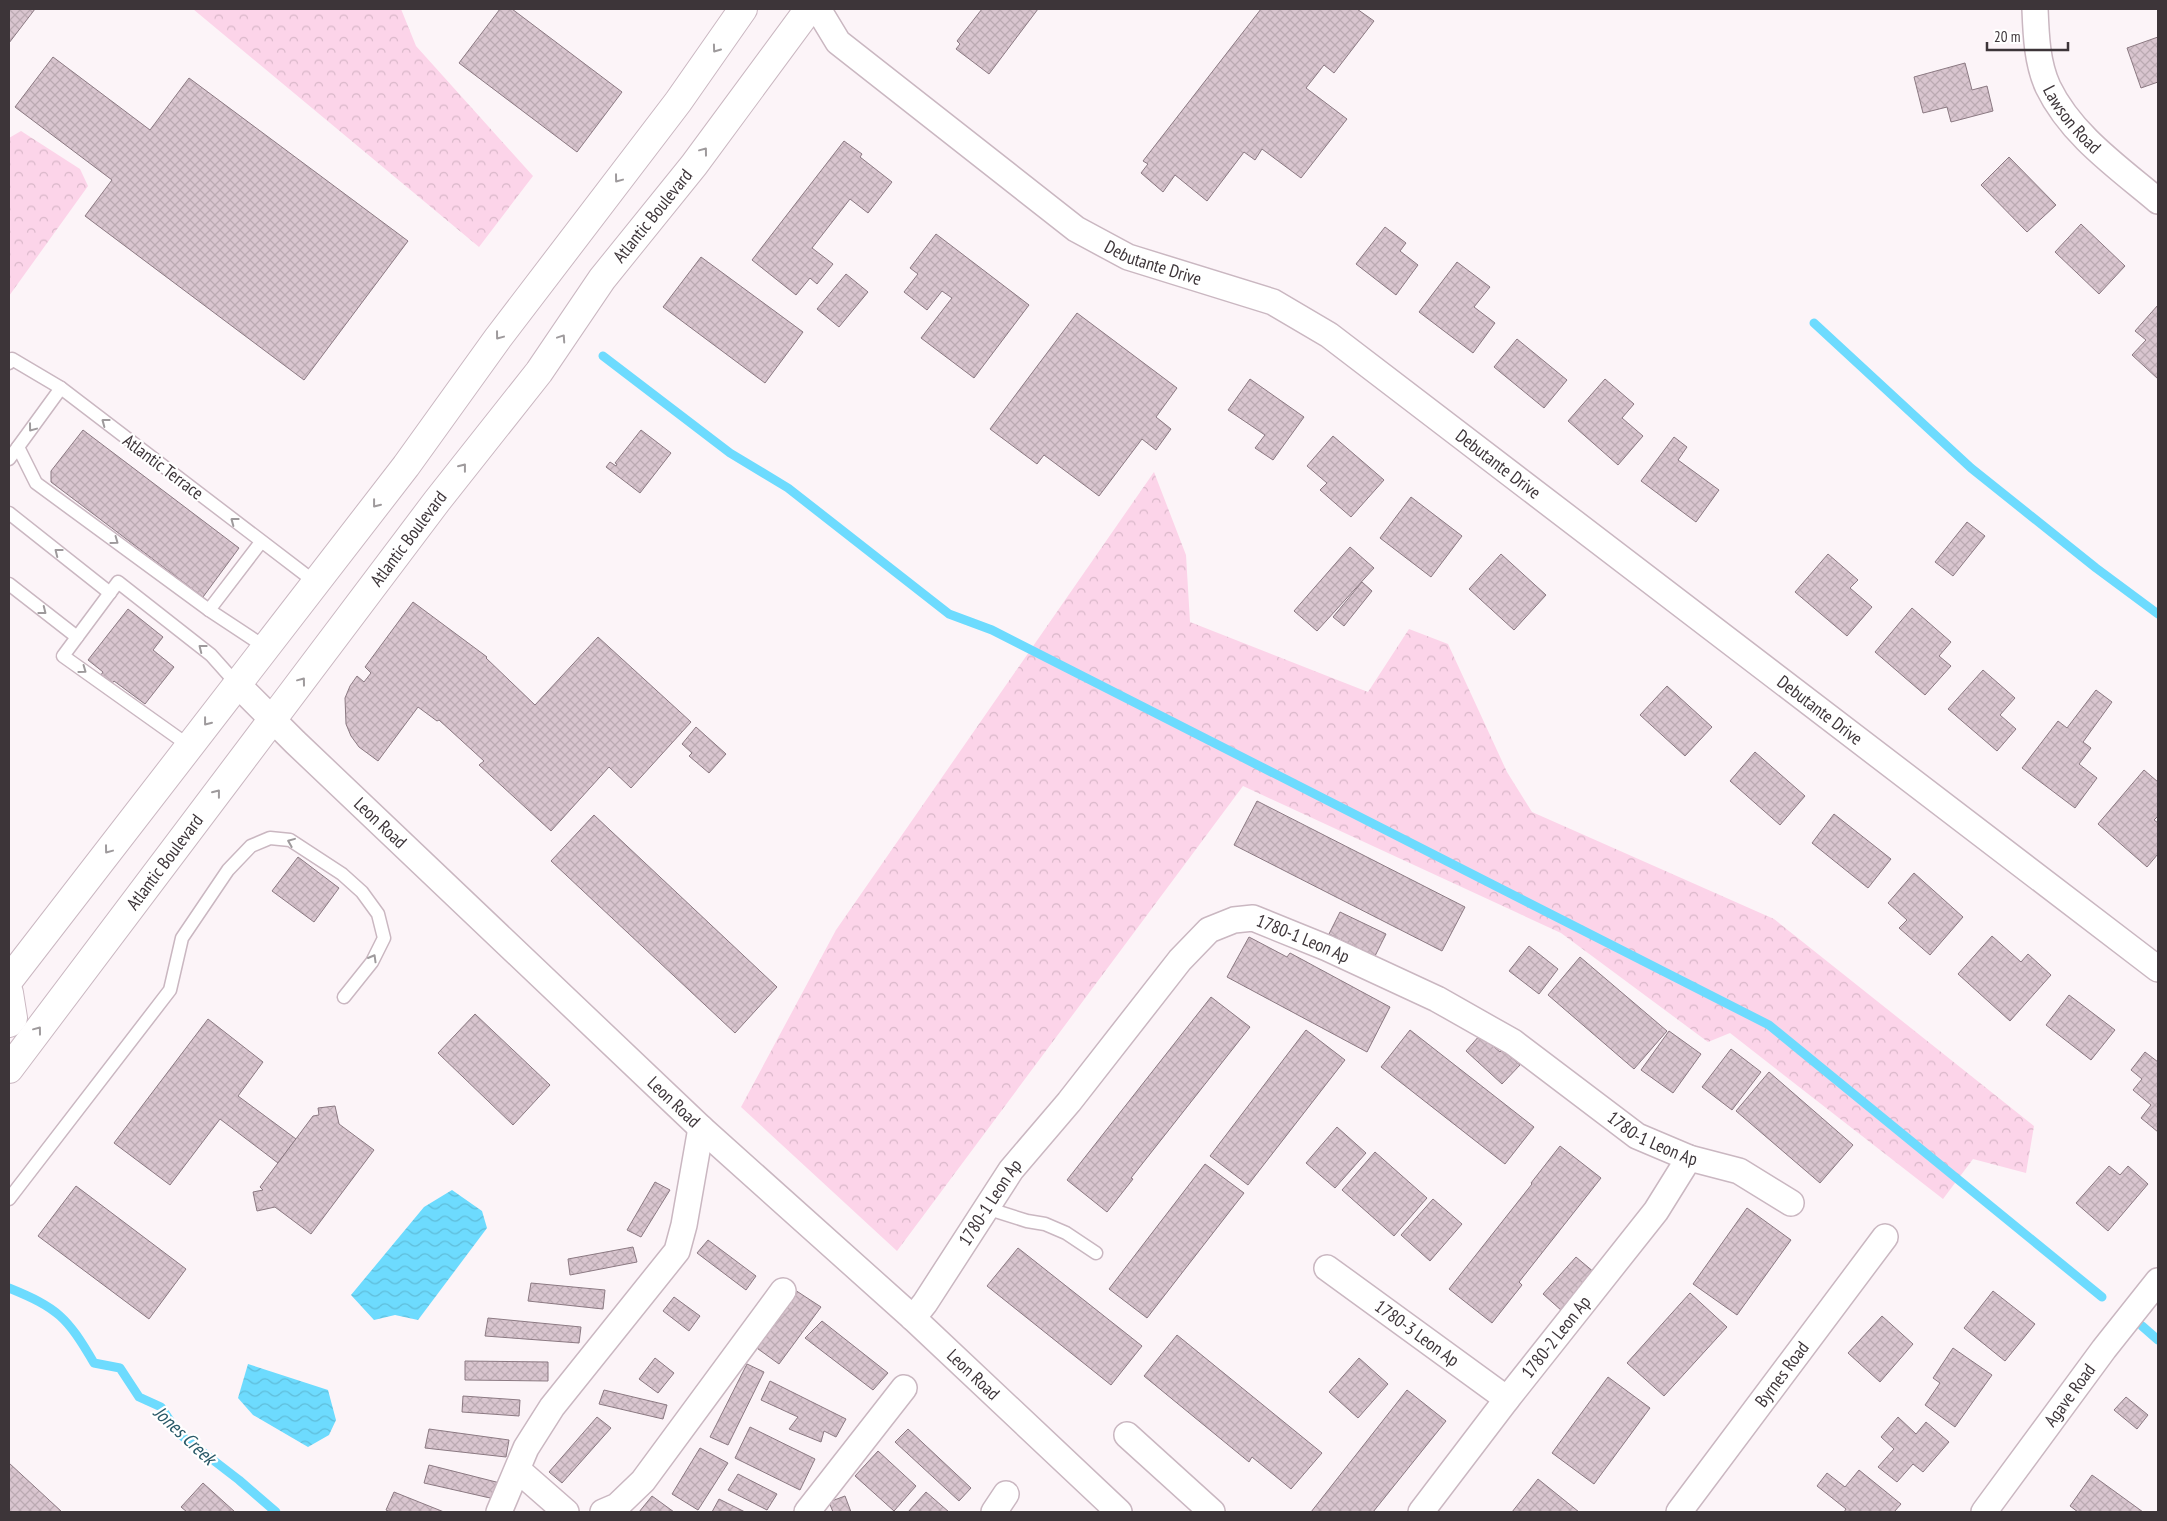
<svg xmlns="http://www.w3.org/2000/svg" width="2167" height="1521" viewBox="0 0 2167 1521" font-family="'PT Sans Narrow',sans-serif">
	<defs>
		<pattern id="forest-crowns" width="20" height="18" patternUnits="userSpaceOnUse" patternTransform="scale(1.25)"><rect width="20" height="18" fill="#fcd4e9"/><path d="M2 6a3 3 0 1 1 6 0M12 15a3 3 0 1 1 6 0" fill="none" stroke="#d9b7c9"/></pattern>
		<pattern id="water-waves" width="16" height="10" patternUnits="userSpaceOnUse" patternTransform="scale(1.25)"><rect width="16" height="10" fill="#6ddbfe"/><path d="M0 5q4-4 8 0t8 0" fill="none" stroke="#5fbdda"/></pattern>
		<pattern id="building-cross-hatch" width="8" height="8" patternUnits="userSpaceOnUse" patternTransform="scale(1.25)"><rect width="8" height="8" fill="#d9c5cf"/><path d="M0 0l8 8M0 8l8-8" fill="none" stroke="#bbaab2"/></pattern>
	</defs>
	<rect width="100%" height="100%" fill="#fcf4f8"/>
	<g fill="url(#forest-crowns)">
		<path d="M 193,9 L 401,9 L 416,46 L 533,176 L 479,247 Z"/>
		<path d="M 21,131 L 80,169 L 88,186 L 9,296 L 9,138 Z"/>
		<path d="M 1154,472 L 1186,555 L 1190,622 L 1368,692 L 1409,629 L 1448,644 L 1507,772 L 1532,812 L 1774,919 L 2034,1126 L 2026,1173 L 1973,1159 L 1943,1199 L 1730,1033 L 1708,1042 L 1561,933 L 1243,786 L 897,1251 L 741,1107 L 836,930 Z"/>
	</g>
	<g fill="url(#water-waves)">
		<path d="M 452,1190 L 482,1211 L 487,1228 L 418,1320 L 395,1315 L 374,1320 L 351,1295 L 424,1207 Z"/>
		<path d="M 248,1364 L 328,1390 L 336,1420 L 329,1435 L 308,1447 L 253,1415 L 238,1398 Z"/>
	</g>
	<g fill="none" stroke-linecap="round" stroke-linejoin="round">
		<g stroke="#6ddbfe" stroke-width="9">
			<path d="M 1814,323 L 1971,468 L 2096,568 L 2158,614"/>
			<path d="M 603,356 L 730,453 L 788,488 L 949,614 L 992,630 L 1769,1025 L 2102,1297"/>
			<path d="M 9,1288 C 58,1308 67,1317 94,1363 L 120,1368 L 139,1397 L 161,1407 L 178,1433 L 239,1480 L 276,1512"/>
			<path d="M 2142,1326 L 2158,1340"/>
		</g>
	</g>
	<g fill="url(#building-cross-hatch)" stroke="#8b7982">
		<path d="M 9,9 L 35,9 L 9,43 Z"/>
		<path d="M 500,9 L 512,9 L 622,92 L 577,152 L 459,63 Z"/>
		<path d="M 982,9 L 1038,9 L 989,74 L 956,49 L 960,44 L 957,41 Z"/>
		<path d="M 1261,9 L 1357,9 L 1374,21 L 1334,73 L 1324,65 L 1306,88 L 1347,119 L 1301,178 L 1262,149 L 1255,160 L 1244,152 L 1207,201 L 1175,175 L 1163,192 L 1141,173 L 1148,164 L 1143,161 Z"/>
		<path d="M 2158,37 L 2158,82 L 2141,88 L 2127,48 Z"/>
		<path d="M 53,57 L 150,130 L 189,78 L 408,241 L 304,380 L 85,216 L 112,180 L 15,107 Z"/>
		<path d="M 1965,63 L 1972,90 L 1987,86 L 1993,111 L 1951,122 L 1947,107 L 1923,113 L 1914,77 Z"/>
		<path d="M 844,141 L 862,154 L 860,157 L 892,182 L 868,213 L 850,199 L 812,248 L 833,264 L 817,284 L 810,278 L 796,295 L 752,260 Z"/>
		<path d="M 2009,157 L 2056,205 L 2027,232 L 1981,185 Z"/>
		<path d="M 2081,224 L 2125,266 L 2099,294 L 2055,252 Z"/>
		<path d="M 1385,227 L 1406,243 L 1400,251 L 1418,265 L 1396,295 L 1356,264 Z"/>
		<path d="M 936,234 L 1029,305 L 974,378 L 921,338 L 952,298 L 942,291 L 927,310 L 904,292 L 918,274 L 910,268 Z"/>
		<path d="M 701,257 L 803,332 L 765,383 L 663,307 Z"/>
		<path d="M 1457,262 L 1490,287 L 1474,307 L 1495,323 L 1473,353 L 1419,312 Z"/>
		<path d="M 846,274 L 868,292 L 839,327 L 817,309 Z"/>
		<path d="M 2158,305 L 2158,379 L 2132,355 L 2146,340 L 2135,331 Z"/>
		<path d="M 1077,313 L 1177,388 L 1156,417 L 1171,429 L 1156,450 L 1142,439 L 1099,496 L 1044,455 L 1037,464 L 990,429 Z"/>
		<path d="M 1517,339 L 1567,380 L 1544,408 L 1494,367 Z"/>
		<path d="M 1250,379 L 1304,417 L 1273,460 L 1255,448 L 1265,435 L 1228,410 Z"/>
		<path d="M 1605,379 L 1634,404 L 1622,418 L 1643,436 L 1618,465 L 1568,421 Z"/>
		<path d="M 83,430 L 239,548 L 203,597 L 51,482 L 51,471 Z"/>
		<path d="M 641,430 L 671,453 L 640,493 L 606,467 L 610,462 L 616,466 L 617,464 L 615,463 Z"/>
		<path d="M 1333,436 L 1384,480 L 1351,517 L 1320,490 L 1327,483 L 1307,466 Z"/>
		<path d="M 1674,437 L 1687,447 L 1678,460 L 1719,490 L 1696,522 L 1641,481 Z"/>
		<path d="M 1411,497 L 1462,536 L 1431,577 L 1380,538 Z"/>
		<path d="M 1967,522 L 1985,536 L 1953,576 L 1935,562 Z"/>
		<path d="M 1350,547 L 1374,568 L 1317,631 L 1294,611 Z"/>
		<path d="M 1501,554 L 1546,595 L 1514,630 L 1469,589 Z"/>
		<path d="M 1828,554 L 1858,580 L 1850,588 L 1872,607 L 1847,636 L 1795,592 Z"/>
		<path d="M 1362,582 L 1372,591 L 1344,626 L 1333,617 Z"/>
		<path d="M 413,602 L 487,657 L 486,658 L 535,705 L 598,637 L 691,722 L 631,788 L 609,767 L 551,831 L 479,765 L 484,761 L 439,720 L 437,721 L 418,707 L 378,761 L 359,747 L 351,736 L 346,724 L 345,698 L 350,686 L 357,676 L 364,682 L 371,673 L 365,667 Z"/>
		<path d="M 1912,608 L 1951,642 L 1939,656 L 1951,666 L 1925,695 L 1875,652 Z"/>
		<path d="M 128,609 L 163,637 L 153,650 L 174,667 L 145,704 L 114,681 L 109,687 L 98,679 L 103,672 L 88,660 Z"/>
		<path d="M 1983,670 L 2015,698 L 2000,715 L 2016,729 L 1997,751 L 1948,709 Z"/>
		<path d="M 1667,686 L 1712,727 L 1685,756 L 1640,715 Z"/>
		<path d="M 2096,690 L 2112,702 L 2083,742 L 2091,748 L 2079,764 L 2097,778 L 2075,808 L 2022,768 L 2058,721 L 2067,728 Z"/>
		<path d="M 696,727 L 726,754 L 709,773 L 689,756 L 692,753 L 682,744 Z"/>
		<path d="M 1755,752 L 1805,796 L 1780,825 L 1730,781 Z"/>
		<path d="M 2144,770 L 2158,782 L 2158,816 L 2154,820 L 2158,823 L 2158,854 L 2147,867 L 2098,824 Z"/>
		<path d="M 1257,801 L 1465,907 L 1442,951 L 1234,845 Z"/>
		<path d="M 1834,814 L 1891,859 L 1868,888 L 1812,843 Z"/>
		<path d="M 594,815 L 777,987 L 735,1033 L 551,861 Z"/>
		<path d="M 298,857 L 339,888 L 314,922 L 272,891 Z"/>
		<path d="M 1914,873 L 1963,917 L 1930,955 L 1899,928 L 1907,920 L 1888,903 Z"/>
		<path d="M 1340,912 L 1386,934 L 1375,956 L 1329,934 Z"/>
		<path d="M 1992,936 L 2021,962 L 2028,954 L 2051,975 L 2010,1021 L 1958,974 Z"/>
		<path d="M 1249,937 L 1287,957 L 1290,953 L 1390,1007 L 1367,1052 L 1227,977 Z"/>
		<path d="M 1529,946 L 1558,969 L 1539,994 L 1509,971 Z"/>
		<path d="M 1580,957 L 1667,1031 L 1634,1069 L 1548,995 Z"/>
		<path d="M 2069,995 L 2115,1030 L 2091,1060 L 2046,1025 Z"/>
		<path d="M 1211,997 L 1250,1027 L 1131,1178 L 1133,1179 L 1107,1212 L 1067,1180 Z"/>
		<path d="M 475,1014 L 550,1085 L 513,1125 L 438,1053 Z"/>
		<path d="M 208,1019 L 263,1062 L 238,1096 L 296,1139 L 278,1163 L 220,1119 L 170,1185 L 114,1143 Z"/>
		<path d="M 1306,1030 L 1345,1060 L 1248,1185 L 1210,1156 Z"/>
		<path d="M 1410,1030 L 1534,1127 L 1505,1164 L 1381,1067 Z"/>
		<path d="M 1669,1031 L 1701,1054 L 1673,1093 L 1641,1070 Z"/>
		<path d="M 1480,1035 L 1500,1052 L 1502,1050 L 1520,1065 L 1502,1084 L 1466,1051 Z"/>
		<path d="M 1731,1049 L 1761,1072 L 1732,1110 L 1702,1087 Z"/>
		<path d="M 2145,1052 L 2158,1062 L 2158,1132 L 2141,1118 L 2151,1105 L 2133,1090 L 2142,1079 L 2131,1070 Z"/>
		<path d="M 1769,1072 L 1853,1145 L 1820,1183 L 1736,1111 Z"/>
		<path d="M 335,1106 L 339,1124 L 374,1150 L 311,1234 L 275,1207 L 257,1211 L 253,1192 L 263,1190 L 260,1187 L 313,1116 L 319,1115 L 318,1108 Z"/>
		<path d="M 1337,1127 L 1366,1153 L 1335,1188 L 1306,1163 Z"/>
		<path d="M 1560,1146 L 1601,1178 L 1519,1282 L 1522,1285 L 1492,1323 L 1449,1289 L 1532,1184 L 1531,1183 Z"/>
		<path d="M 1375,1152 L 1427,1198 L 1394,1236 L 1342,1190 Z"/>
		<path d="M 1205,1164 L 1244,1193 L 1147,1318 L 1109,1289 Z"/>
		<path d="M 2109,1166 L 2120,1175 L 2128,1166 L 2148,1184 L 2108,1231 L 2076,1203 Z"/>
		<path d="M 655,1182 L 670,1190 L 641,1237 L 627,1230 Z"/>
		<path d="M 76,1186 L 186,1269 L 149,1319 L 38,1236 Z"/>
		<path d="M 1433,1199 L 1462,1224 L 1430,1261 L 1401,1235 Z"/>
		<path d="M 1747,1208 L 1791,1240 L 1737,1315 L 1693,1284 Z"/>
		<path d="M 708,1240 L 756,1276 L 746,1290 L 697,1253 Z"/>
		<path d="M 633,1247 L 637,1262 L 570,1275 L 568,1259 Z"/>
		<path d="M 1018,1248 L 1142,1346 L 1111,1385 L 987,1286 Z"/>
		<path d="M 1576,1257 L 1595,1273 L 1562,1311 L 1543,1294 Z"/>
		<path d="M 531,1283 L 605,1290 L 603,1309 L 528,1301 Z"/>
		<path d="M 795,1290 L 821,1307 L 779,1364 L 754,1346 Z"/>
		<path d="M 1993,1291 L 2035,1324 L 2005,1361 L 1964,1328 Z"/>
		<path d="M 1690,1293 L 1727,1327 L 1664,1396 L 1627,1363 Z"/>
		<path d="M 674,1297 L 700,1316 L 689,1331 L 663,1311 Z"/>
		<path d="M 1882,1316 L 1913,1344 L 1880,1382 L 1848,1353 Z"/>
		<path d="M 488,1318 L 581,1327 L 579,1343 L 485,1336 Z"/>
		<path d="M 822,1321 L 888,1373 L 873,1390 L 805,1338 Z"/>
		<path d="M 1177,1335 L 1322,1453 L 1291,1489 L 1252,1457 L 1249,1462 L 1144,1376 Z"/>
		<path d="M 1953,1348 L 1992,1375 L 1955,1427 L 1925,1405 L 1940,1383 L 1933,1378 Z"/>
		<path d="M 655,1358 L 674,1373 L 658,1393 L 639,1379 Z"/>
		<path d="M 1359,1358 L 1388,1384 L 1358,1418 L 1329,1392 Z"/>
		<path d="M 465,1361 L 548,1362 L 548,1381 L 465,1380 Z"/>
		<path d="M 747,1364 L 764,1372 L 728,1445 L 710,1437 Z"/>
		<path d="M 1608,1377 L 1650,1408 L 1594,1484 L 1552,1453 Z"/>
		<path d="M 770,1381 L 846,1419 L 836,1437 L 824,1431 L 821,1442 L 789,1429 L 798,1417 L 761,1400 Z"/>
		<path d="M 604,1390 L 667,1405 L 663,1419 L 599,1404 Z"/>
		<path d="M 1407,1390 L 1446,1421 L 1373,1512 L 1311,1512 Z"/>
		<path d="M 463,1396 L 520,1400 L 519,1416 L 462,1412 Z"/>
		<path d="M 2126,1397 L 2148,1415 L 2137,1429 L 2114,1410 Z"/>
		<path d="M 597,1417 L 611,1428 L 562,1483 L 549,1472 Z"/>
		<path d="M 1898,1417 L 1916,1434 L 1926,1422 L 1949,1442 L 1923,1472 L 1913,1464 L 1897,1482 L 1878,1467 L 1894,1449 L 1881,1437 Z"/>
		<path d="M 750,1427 L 815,1459 L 800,1490 L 735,1458 Z"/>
		<path d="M 429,1429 L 509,1440 L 506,1457 L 425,1448 Z"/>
		<path d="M 908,1429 L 971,1488 L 959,1501 L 895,1442 Z"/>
		<path d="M 700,1448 L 728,1463 L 698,1510 L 672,1494 Z"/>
		<path d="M 878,1451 L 916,1486 L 894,1511 L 855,1476 Z"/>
		<path d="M 9,1463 L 62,1512 L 9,1512 Z"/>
		<path d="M 429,1465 L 504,1484 L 499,1500 L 424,1483 Z"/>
		<path d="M 1859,1470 L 1901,1504 L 1894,1512 L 1844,1512 L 1846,1509 L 1817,1486 L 1827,1473 L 1845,1487 Z"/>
		<path d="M 738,1474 L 777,1494 L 767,1510 L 728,1490 Z"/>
		<path d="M 2092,1475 L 2143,1512 L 2078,1512 L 2070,1506 Z"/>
		<path d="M 1538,1479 L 1579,1512 L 1512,1512 Z"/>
		<path d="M 203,1483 L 235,1512 L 187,1512 L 181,1507 Z"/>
		<path d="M 394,1492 L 444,1512 L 390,1512 L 386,1510 Z"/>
		<path d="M 926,1492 L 949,1512 L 908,1512 Z"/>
		<path d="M 652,1496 L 674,1512 L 639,1512 Z"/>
		<path d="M 845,1496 L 851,1512 L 833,1512 L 829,1502 Z"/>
		<path d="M 719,1499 L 745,1512 L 712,1512 Z"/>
	</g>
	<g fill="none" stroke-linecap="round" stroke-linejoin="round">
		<g stroke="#cab7c1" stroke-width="15">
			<g id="lane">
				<path d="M 9,363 L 12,359 L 61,388 L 315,582"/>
				<path d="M 61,388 L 18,447 L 36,483 L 209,610"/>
				<path d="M 9,459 L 18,447"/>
				<path d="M 9,513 L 110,593"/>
				<path d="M 261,542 L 209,610 L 265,647"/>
				<path d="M 9,584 L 77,637"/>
				<path d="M 188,745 L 63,656 L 118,582 L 211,655 L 236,683"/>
				<path d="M 9,1199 L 170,990 L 182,938 L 228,870 L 251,846 L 270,838 L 290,840 L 342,874 L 362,892 L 378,914 L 384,938 L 372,962 L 344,997"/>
				<path d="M 986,1208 L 1027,1221 L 1045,1224 L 1066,1233 L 1096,1253"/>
			</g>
		</g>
		<g stroke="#cab7c1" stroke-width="28">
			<g id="street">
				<path id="s1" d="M 818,9 L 838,42 L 1076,229 L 1128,257 L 1273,302 L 1329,335 L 2158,969"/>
				<path id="s2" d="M 2035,9 C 2036,35 2037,63 2048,87 C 2071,135 2119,168 2158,201"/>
				<path id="s3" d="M 236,683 L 295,742 L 701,1128 L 913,1318 L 1119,1512"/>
				<path id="s4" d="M 1327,1268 L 1507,1399"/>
				<path id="s5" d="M 913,1318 L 925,1303 L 1011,1170 L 1069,1102 L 1180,960 L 1209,930 L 1234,920 L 1253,918 L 1327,948 L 1437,999 L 1513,1042 L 1637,1136 L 1689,1158 L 1739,1171 L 1791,1203"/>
				<path d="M 1127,1435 L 1212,1512"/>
				<path d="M 518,1470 L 566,1512"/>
				<path d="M 499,1512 L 526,1448 L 552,1407 L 677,1251 L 684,1225 L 701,1128"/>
				<path d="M 603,1512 L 617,1506 L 643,1481 L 783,1291"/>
				<path d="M 807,1512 L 904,1388"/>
				<path d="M 994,1512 L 1006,1494"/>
				<path id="s6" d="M 1421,1512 L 1507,1399 L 1656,1211 L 1689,1158"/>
				<path id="s7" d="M 1679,1512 L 1885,1237"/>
				<path id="s8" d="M 1984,1512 L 2104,1349 L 2158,1281"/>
			</g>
		</g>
		<g stroke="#cab7c1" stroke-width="30">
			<g id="highway">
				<path d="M 9,980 L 406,466 L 498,338 L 678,102 L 743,9"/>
				<path d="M 9,993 L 13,1018 L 9,1023"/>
				<path id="s9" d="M 9,1069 L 437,501 L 539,372 L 602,279 L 694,165 L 809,9"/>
			</g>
		</g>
		<use href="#lane" stroke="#fff" stroke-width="12"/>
		<use href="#street" stroke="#fff" stroke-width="25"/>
		<use href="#highway" stroke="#fff" stroke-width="28"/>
	</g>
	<defs><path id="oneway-chevron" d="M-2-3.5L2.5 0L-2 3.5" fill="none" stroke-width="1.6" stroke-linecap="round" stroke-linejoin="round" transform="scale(1.25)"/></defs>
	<g stroke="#9e9a9c">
		<use href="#oneway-chevron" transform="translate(716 49) rotate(126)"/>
		<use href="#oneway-chevron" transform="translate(704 151) rotate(-53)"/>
		<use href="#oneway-chevron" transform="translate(618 179) rotate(127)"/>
		<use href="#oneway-chevron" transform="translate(499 336) rotate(127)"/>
		<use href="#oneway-chevron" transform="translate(562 338) rotate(-56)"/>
		<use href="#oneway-chevron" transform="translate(105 422) rotate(-143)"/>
		<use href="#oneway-chevron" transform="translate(32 428) rotate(127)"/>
		<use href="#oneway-chevron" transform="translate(463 467) rotate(-52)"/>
		<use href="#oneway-chevron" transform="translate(376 504) rotate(128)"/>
		<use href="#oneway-chevron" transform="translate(234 521) rotate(-143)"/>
		<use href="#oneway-chevron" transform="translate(115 541) rotate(36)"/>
		<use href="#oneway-chevron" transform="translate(58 552) rotate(-142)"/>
		<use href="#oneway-chevron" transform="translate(43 611) rotate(38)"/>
		<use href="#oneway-chevron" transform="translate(202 648) rotate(-142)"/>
		<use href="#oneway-chevron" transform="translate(83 670) rotate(36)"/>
		<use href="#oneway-chevron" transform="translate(302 681) rotate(-53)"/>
		<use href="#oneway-chevron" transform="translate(207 722) rotate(128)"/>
		<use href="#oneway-chevron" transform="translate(217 793) rotate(-52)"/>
		<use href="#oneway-chevron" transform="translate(291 842) rotate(-158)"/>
		<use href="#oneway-chevron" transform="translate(108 850) rotate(127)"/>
		<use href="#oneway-chevron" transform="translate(373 958) rotate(-60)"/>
		<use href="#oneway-chevron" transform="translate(38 1030) rotate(-53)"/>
	</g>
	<g text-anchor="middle" stroke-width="4.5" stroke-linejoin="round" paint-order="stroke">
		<g font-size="18" fill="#3d3539" stroke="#fff">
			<text dy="6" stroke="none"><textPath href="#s2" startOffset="120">Lawson Road</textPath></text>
			<text dy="6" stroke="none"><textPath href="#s9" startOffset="1069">Atlantic Boulevard</textPath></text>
			<text dy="6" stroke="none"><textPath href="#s1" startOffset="426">Debutante Drive</textPath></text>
			<text dy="6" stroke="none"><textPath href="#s1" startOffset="830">Debutante Drive</textPath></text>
			<text transform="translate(163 467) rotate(37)" y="6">Atlantic Terrace</text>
			<text dy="6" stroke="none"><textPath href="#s9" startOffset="664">Atlantic Boulevard</textPath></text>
			<text dy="6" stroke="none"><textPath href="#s1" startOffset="1235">Debutante Drive</textPath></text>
			<text dy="6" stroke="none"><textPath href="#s3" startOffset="201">Leon Road</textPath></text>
			<text dy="6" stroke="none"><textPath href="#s9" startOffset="259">Atlantic Boulevard</textPath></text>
			<text dy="6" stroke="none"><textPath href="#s5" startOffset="589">1780-1 Leon Ap</textPath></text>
			<text dy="6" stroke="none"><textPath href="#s3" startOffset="606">Leon Road</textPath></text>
			<text dy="6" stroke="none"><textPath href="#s5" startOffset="994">1780-1 Leon Ap</textPath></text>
			<text dy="6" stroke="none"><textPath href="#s5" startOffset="139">1780-1 Leon Ap</textPath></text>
			<text dy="6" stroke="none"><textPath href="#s4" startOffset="111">1780-3 Leon Ap</textPath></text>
			<text dy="6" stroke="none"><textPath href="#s6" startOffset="221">1780-2 Leon Ap</textPath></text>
			<text dy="6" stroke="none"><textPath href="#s3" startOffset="1011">Leon Road</textPath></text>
			<text dy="6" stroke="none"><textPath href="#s7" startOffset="172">Byrnes Road</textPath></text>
			<text dy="6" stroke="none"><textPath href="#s8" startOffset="145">Agave Road</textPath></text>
		</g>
		<g font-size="19" font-style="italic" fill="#295867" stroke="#fff">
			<text transform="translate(185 1435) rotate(43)" y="7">Jones Creek</text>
		</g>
	</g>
	<rect width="2167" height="1521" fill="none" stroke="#3d3539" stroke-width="20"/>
	<path d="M1987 42v8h81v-8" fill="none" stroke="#3d3539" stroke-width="2.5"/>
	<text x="1994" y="42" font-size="15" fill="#3d3539" stroke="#ffffff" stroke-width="4" paint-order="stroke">20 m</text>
</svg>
